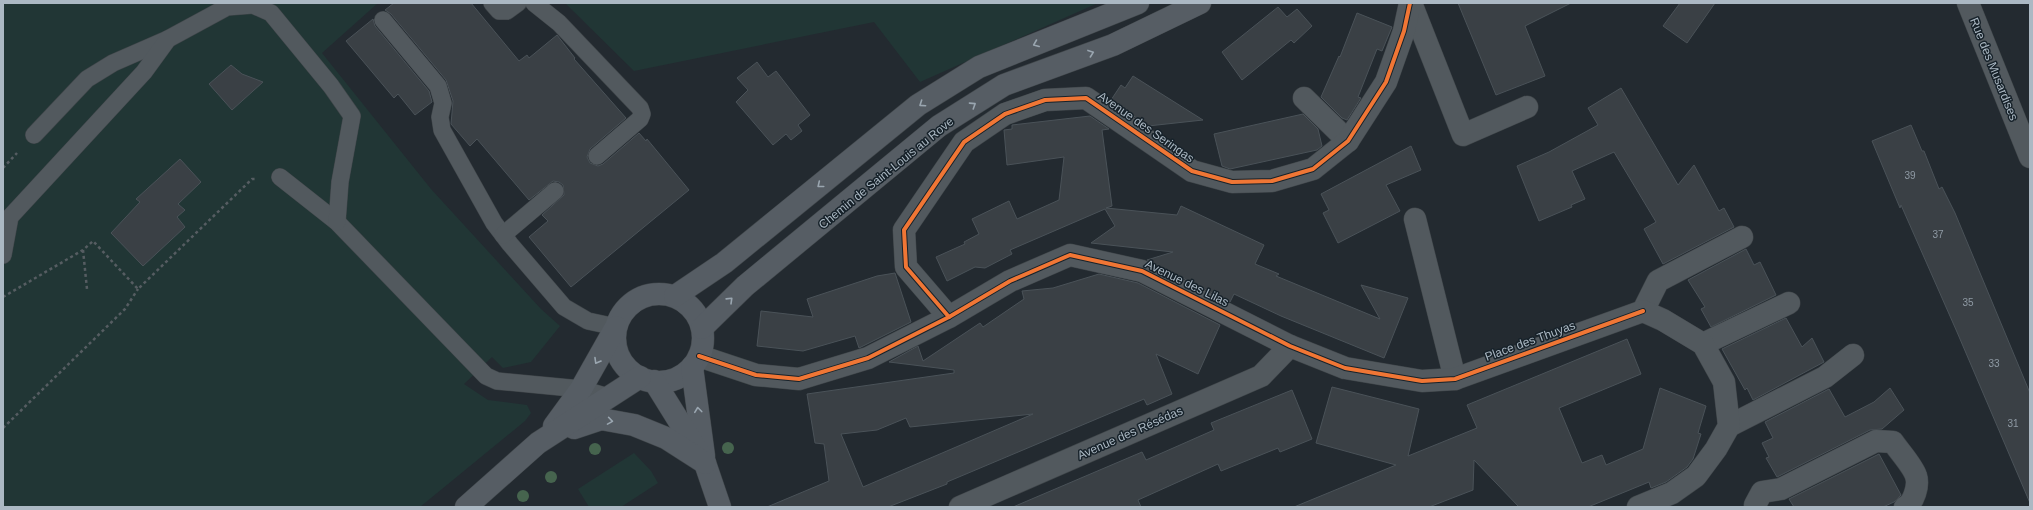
<svg xmlns="http://www.w3.org/2000/svg" width="2033" height="510" viewBox="0 0 2033 510" font-family="Helvetica,sans-serif">
	<rect width="100%" height="100%" fill="#232a30"/>
	<g fill="#213635">
		<path d="M 3,3 L 378,3 L 322,53 L 431,189 L 541,309 L 560,326 L 531,362 L 503,368 L 492,357 L 464,384 L 488,400 L 527,405 L 531,413 L 525,421 L 420,507 L 3,507 Z"/>
		<path d="M 565,3 L 1098,3 L 920,82 L 874,22 L 634,71 Z"/>
		<path d="M 634,453 L 651,471 L 658,483 L 621,507 L 589,507 L 578,489 Z"/>
	</g>
	<g fill="#3a4045" stroke="#4a5258" fill-rule="evenodd">
		<path d="M 394,3 L 471,3 L 519,61 L 527,55 L 529,58 L 557,35 L 575,58 L 574,59 L 626,118 L 590,149 L 587,157 L 590,163 L 598,166 L 603,164 L 639,133 L 646,141 L 647,139 L 689,190 L 571,287 L 529,237 L 548,221 L 542,215 L 564,195 L 563,185 L 559,182 L 553,181 L 529,200 L 477,139 L 470,146 L 451,124 L 453,101 L 446,80 L 391,14 L 385,10 Z"/>
		<path d="M 1458,3 L 1571,3 L 1525,26 L 1545,76 L 1496,95 Z"/>
		<path d="M 1680,3 L 1715,3 L 1687,43 L 1663,26 Z"/>
		<path d="M 1278,7 L 1287,17 L 1297,9 L 1312,26 L 1294,43 L 1291,40 L 1242,80 L 1222,52 Z"/>
		<path d="M 1357,13 L 1392,27 L 1382,51 L 1377,49 L 1358,97 L 1361,98 L 1347,120 L 1342,118 L 1321,97 L 1339,56 L 1340,57 Z"/>
		<path d="M 373,19 L 375,26 L 429,91 L 432,102 L 415,115 L 398,94 L 394,98 L 346,41 Z"/>
		<path d="M 757,62 L 768,77 L 776,71 L 810,115 L 798,125 L 802,131 L 791,140 L 786,134 L 773,145 L 736,102 L 748,90 L 737,78 Z"/>
		<path d="M 231,65 L 242,74 L 263,82 L 232,110 L 209,84 Z"/>
		<path d="M 1133,76 L 1203,120 L 1148,126 L 1111,100 L 1121,85 L 1125,88 Z"/>
		<path d="M 1621,88 L 1678,185 L 1694,165 L 1719,211 L 1724,208 L 1734,227 L 1663,264 L 1644,229 L 1656,222 L 1614,152 L 1572,171 L 1585,199 L 1571,205 L 1572,207 L 1539,221 L 1517,166 L 1549,152 L 1598,125 L 1588,108 Z"/>
		<path d="M 1303,114 L 1318,129 L 1322,146 L 1317,150 L 1230,169 L 1222,166 L 1214,134 Z"/>
		<path d="M 1090,116 L 1109,129 L 1102,130 L 1112,206 L 1106,208 L 1177,215 L 1181,206 L 1264,245 L 1255,264 L 1279,274 L 1276,276 L 1380,319 L 1361,285 L 1408,298 L 1384,358 L 1281,316 L 1234,294 L 1230,302 L 1147,260 L 1173,252 L 1091,243 L 1115,226 L 1105,209 L 1010,250 L 1012,254 L 985,268 L 975,267 L 947,281 L 936,257 L 965,244 L 964,242 L 979,234 L 972,219 L 1009,201 L 1017,219 L 1059,200 L 1064,157 L 1007,165 L 1004,130 L 1012,129 L 1012,125 Z"/>
		<path d="M 1911,125 L 1922,151 L 1924,151 L 1939,189 L 1942,187 L 1955,213 L 2030,393 L 2030,503 L 1957,332 L 1901,205 L 1900,208 L 1872,141 Z"/>
		<path d="M 1411,146 L 1421,170 L 1386,185 L 1400,211 L 1338,243 L 1323,213 L 1329,210 L 1321,194 Z"/>
		<path d="M 180,159 L 201,182 L 178,204 L 185,210 L 177,217 L 185,227 L 143,266 L 111,233 L 140,202 L 136,199 Z"/>
		<path d="M 1746,249 L 1754,265 L 1760,262 L 1776,295 L 1711,327 L 1701,309 L 1705,307 L 1688,280 Z"/>
		<path d="M 895,273 L 911,322 L 859,348 L 855,336 L 803,351 L 757,346 L 761,311 L 813,317 L 807,299 L 877,276 Z"/>
		<path d="M 1099,274 L 1138,283 L 1220,325 L 1198,374 L 1156,354 L 1172,394 L 1147,405 L 1144,399 L 947,482 L 947,484 L 888,507 L 767,507 L 829,481 L 824,444 L 815,443 L 807,394 L 954,373 L 954,370 L 889,362 L 918,346 L 923,361 L 980,323 L 983,327 L 1024,299 L 1022,291 L 1053,288 ZM 1033,414 L 863,487 L 841,434 L 877,430 L 906,418 L 910,427 Z"/>
		<path d="M 1786,318 L 1802,347 L 1812,338 L 1824,362 L 1753,400 L 1747,388 L 1745,390 L 1722,349 Z"/>
		<path d="M 1627,339 L 1641,374 L 1559,408 L 1582,463 L 1602,455 L 1606,465 L 1643,449 L 1660,388 L 1706,406 L 1698,433 L 1701,434 L 1693,459 L 1687,467 L 1666,482 L 1651,488 L 1649,482 L 1588,507 L 1519,507 L 1474,460 L 1473,490 L 1429,507 L 1294,507 L 1396,465 L 1316,443 L 1332,387 L 1419,409 L 1408,456 L 1477,428 L 1467,405 Z"/>
		<path d="M 1890,388 L 1904,410 L 1882,429 L 1870,430 L 1777,477 L 1766,458 L 1769,457 L 1762,443 L 1773,438 L 1765,422 L 1829,389 L 1845,417 L 1874,402 Z"/>
		<path d="M 1292,390 L 1312,439 L 1280,452 L 1278,448 L 1221,471 L 1218,464 L 1138,500 L 1141,507 L 1013,507 L 1142,452 L 1146,460 L 1214,430 L 1211,423 Z"/>
		<path d="M 1879,454 L 1901,495 L 1894,502 L 1883,507 L 1794,507 L 1789,499 Z"/>
	</g>
	<g fill="none" stroke-linecap="round" stroke-linejoin="round">
		<g stroke="#3f4549" stroke-width="18">
			<g id="lane">
				<path d="M 492,3 L 499,11 L 507,11 L 518,3"/>
				<path d="M 534,3 L 559,23 L 640,108 L 642,114 L 640,119 L 597,156"/>
				<path d="M 383,20 L 438,86 L 443,103 L 440,117 L 442,130 L 494,223 L 510,244 L 564,307 L 588,321 L 616,327"/>
				<path d="M 34,135 L 87,79 L 113,63 L 168,39"/>
				<path d="M 280,177 L 337,222 L 486,376 L 497,381 L 581,389 L 608,397"/>
				<path d="M 503,235 L 555,191"/>
				<path d="M 3,255 L 10,217 L 144,72 L 168,39 L 227,7 L 253,5 L 271,13 L 331,86 L 352,116 L 340,182 L 337,222"/>
			</g>
		</g>
		<g stroke="#3f4549" stroke-width="23">
			<g id="street">
				<path d="M 1411,3 L 1463,135 L 1527,107"/>
				<path d="M 1968,3 L 2030,157"/>
				<path d="M 1304,98 L 1348,141"/>
				<path d="M 1415,219 L 1455,379"/>
				<path d="M 1643,311 L 1658,281 L 1742,237"/>
				<path d="M 949,317 L 906,267 L 904,230 L 964,142 L 1005,114 L 1045,100 L 1086,98 L 1192,171 L 1232,182 L 1272,181 L 1313,169 L 1348,141 L 1386,82 L 1404,31 L 1410,3"/>
				<path d="M 1703,344 L 1789,303"/>
				<path d="M 699,356 L 756,375 L 799,379 L 868,358 L 949,317 L 1010,281 L 1070,255 L 1142,271 L 1290,346 L 1345,368 L 1422,381 L 1455,379 L 1643,311"/>
				<path d="M 1729,426 L 1825,377 L 1853,355"/>
				<path d="M 960,507 L 1261,376 L 1290,346"/>
				<path d="M 1638,507 L 1672,493 L 1696,476 L 1716,449 L 1729,426 L 1724,382 L 1703,344 L 1663,320 L 1643,311"/>
				<path d="M 1756,507 L 1755,505 L 1762,492 L 1781,489 L 1876,441 L 1893,442 C 1899,451 1913,466 1916,476 C 1919,485 1914,503 1905,507"/>
			</g>
		</g>
		<g stroke="#3f4549" stroke-width="23">
			<g id="secondary">
				<circle cx="659" cy="338" r="44"/>
				<path d="M 675,296 L 724,263 L 918,105 L 979,67 L 1138,3"/>
				<path d="M 702,328 L 745,286 L 939,126 L 1004,85 L 1113,45 L 1200,3"/>
				<path d="M 692,367 L 704,456"/>
				<path d="M 654,381 L 705,463 L 720,507"/>
				<path d="M 554,426 L 581,389 L 616,327"/>
				<path d="M 574,428 L 601,419 L 634,425 L 666,438 L 705,463"/>
				<path d="M 466,507 L 538,443 L 640,377"/>
			</g>
		</g>
		<g stroke="#565d62" stroke-width="2.5" stroke-dasharray="3 3" stroke-linecap="butt">
			<path d="M 3,168 L 17,153"/>
			<path d="M 83,250 L 87,289"/>
			<path d="M 3,297 L 83,250 L 93,241 L 138,289 L 252,179 L 255,179"/>
			<path d="M 3,428 L 125,309 L 138,289"/>
		</g>
		<use href="#lane" stroke="#52595e" stroke-width="17"/>
		<use href="#street" stroke="#52595e" stroke-width="22"/>
		<use href="#secondary" stroke="#565d64" stroke-width="22"/>
		<g stroke="#17222a" stroke-width="6">
			<g id="cycleway">
				<path d="M 949,317 L 906,267 L 904,230 L 964,142 L 1005,114 L 1045,100 L 1086,98 L 1192,171 L 1232,182 L 1272,181 L 1313,169 L 1348,141 L 1386,82 L 1404,31 L 1410,3"/>
				<path d="M 699,356 L 756,375 L 799,379 L 868,358 L 949,317 L 1010,281 L 1070,255 L 1142,271 L 1290,346 L 1345,368 L 1422,381 L 1455,379 L 1643,311"/>
			</g>
		</g>
		<use href="#cycleway" stroke="#f07635" stroke-width="4"/>
	</g>
	<g fill="#46644e">
		<circle cx="728" cy="448" r="6"/>
		<circle cx="595" cy="449" r="6"/>
		<circle cx="551" cy="477" r="6"/>
		<circle cx="523" cy="496" r="6"/>
	</g>
	<defs><path id="oneway-chevron" d="M-2-3.5L2.5 0L-2 3.5" fill="none" stroke-width="1.6" stroke-linecap="round" stroke-linejoin="round"/></defs>
	<g stroke="#9aa6b0">
		<use href="#oneway-chevron" transform="translate(1036 44) rotate(158)"/>
		<use href="#oneway-chevron" transform="translate(1091 53) rotate(-20)"/>
		<use href="#oneway-chevron" transform="translate(922 104) rotate(146)"/>
		<use href="#oneway-chevron" transform="translate(973 105) rotate(-33)"/>
		<use href="#oneway-chevron" transform="translate(820 185) rotate(141)"/>
		<use href="#oneway-chevron" transform="translate(730 300) rotate(-44)"/>
		<use href="#oneway-chevron" transform="translate(597 361) rotate(120)"/>
		<use href="#oneway-chevron" transform="translate(698 410) rotate(-97)"/>
		<use href="#oneway-chevron" transform="translate(610 421) rotate(9)"/>
	</g>
	<g text-anchor="middle" stroke-width="3" stroke-linejoin="round" paint-order="stroke">
		<g font-size="10" fill="#8f9aa4">
			<text x="1910" y="179">39</text>
			<text x="1938" y="238">37</text>
			<text x="1968" y="306">35</text>
			<text x="1994" y="367">33</text>
			<text x="2013" y="427">31</text>
		</g>
		<g font-size="12" fill="#abb8c3" stroke="#17222a">
			<text transform="translate(1994 69) rotate(68)" y="4">Rue des Musardises</text>
			<text transform="translate(1146 127) rotate(35)" y="4">Avenue des Seringas</text>
			<text transform="translate(886 173) rotate(-39)" y="4">Chemin de Saint-Louis au Rove</text>
			<text transform="translate(1187 283) rotate(26)" y="4">Avenue des Lilas</text>
			<text transform="translate(1530 341) rotate(-20)" y="4">Place des Thuyas</text>
			<text transform="translate(1130 433) rotate(-24)" y="4">Avenue des Résédas</text>
		</g>
	</g>
	<rect width="2033" height="510" fill="none" stroke="#abb8c3" stroke-width="8"/>
</svg>
